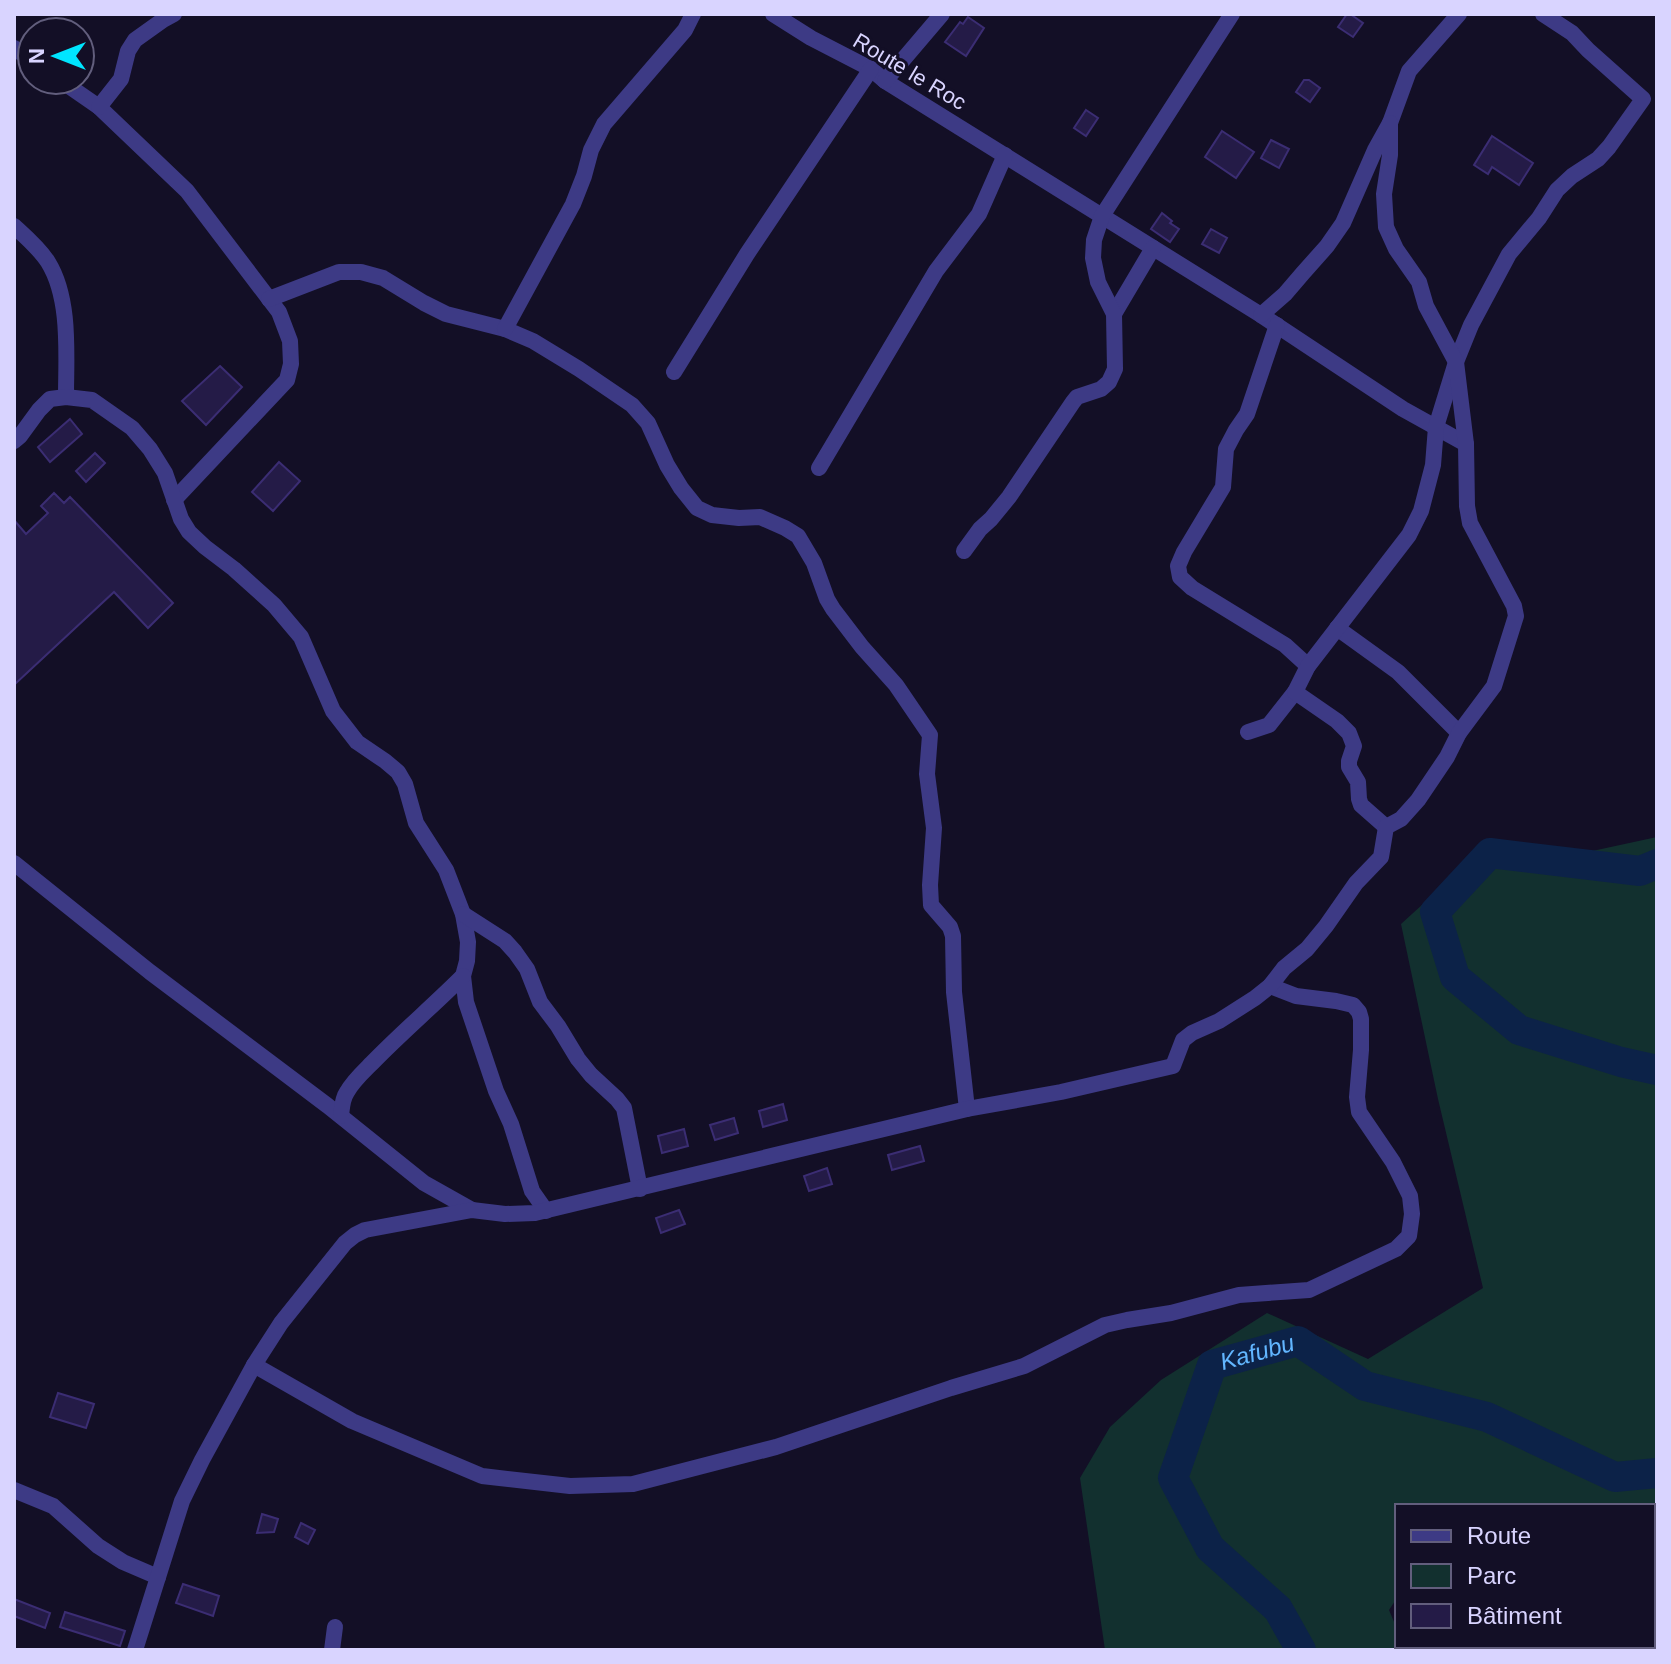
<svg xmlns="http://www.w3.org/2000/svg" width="1671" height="1664" viewBox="0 0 1671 1664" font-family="Helvetica,sans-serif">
	<rect width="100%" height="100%" fill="#130f26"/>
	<path fill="#12302f" d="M 1657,837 L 1657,1518 L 1653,1518 L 1653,1506 L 1397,1506 L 1397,1598 L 1389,1610 L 1397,1629 L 1397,1646 L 1403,1646 L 1405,1650 L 1105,1650 L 1080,1478 L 1110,1427 L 1161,1380 L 1267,1313 L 1368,1359 L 1483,1288 L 1438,1099 L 1401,924 L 1457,873 L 1546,861 Z"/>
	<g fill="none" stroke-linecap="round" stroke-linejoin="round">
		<g stroke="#0c2248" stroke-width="30">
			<path d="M 1657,864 L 1640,871 L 1490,853 L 1435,912 L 1455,977 L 1519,1030 L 1621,1062 L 1657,1070"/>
			<path id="s1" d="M 1301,1650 L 1278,1609 L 1210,1548 L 1173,1478 L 1212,1365 L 1298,1341 L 1365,1386 L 1487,1417 L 1615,1477 L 1657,1473"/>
		</g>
	</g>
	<g fill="#241b47" stroke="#3b2d73" stroke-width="2">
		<path d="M 1347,14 L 1350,14 L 1363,23 L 1353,37 L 1338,27 Z"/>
		<path d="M 968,17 L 984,28 L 966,56 L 945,42 L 960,22 L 963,24 Z"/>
		<path d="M 1304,80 L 1309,80 L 1320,88 L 1310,102 L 1296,92 Z"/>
		<path d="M 1086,110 L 1098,118 L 1086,136 L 1074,128 Z"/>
		<path d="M 1222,131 L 1254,152 L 1236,178 L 1205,157 Z"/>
		<path d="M 1492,136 L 1533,163 L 1519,185 L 1492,167 L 1488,174 L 1474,165 Z"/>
		<path d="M 1271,140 L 1289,149 L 1279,168 L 1261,158 Z"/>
		<path d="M 1162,213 L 1172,221 L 1170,223 L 1179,229 L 1170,242 L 1151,229 Z"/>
		<path d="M 1211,229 L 1227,238 L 1219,253 L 1202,244 Z"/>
		<path d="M 220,366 L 242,387 L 206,425 L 182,401 Z"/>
		<path d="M 70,419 L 82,434 L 50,462 L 38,447 Z"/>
		<path d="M 95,453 L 105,463 L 86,482 L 76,471 Z"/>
		<path d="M 279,462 L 300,481 L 273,511 L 252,492 Z"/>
		<path d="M 54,493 L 64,503 L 70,497 L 173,603 L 148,628 L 114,592 L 14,685 L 14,520 L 26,534 L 48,513 L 41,506 Z"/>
		<path d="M 783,1104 L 787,1120 L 763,1127 L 759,1111 Z"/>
		<path d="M 734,1118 L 738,1133 L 715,1140 L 710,1125 Z"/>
		<path d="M 684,1129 L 688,1146 L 662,1153 L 658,1136 Z"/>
		<path d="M 920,1146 L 924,1161 L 892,1170 L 888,1155 Z"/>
		<path d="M 827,1168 L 832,1184 L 809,1191 L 804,1176 Z"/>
		<path d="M 679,1210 L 685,1224 L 661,1233 L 656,1218 Z"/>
		<path d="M 58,1393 L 94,1404 L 86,1428 L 50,1417 Z"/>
		<path d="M 262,1514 L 278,1519 L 274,1532 L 257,1533 Z"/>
		<path d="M 301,1523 L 315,1530 L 308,1544 L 295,1537 Z"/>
		<path d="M 183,1584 L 219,1596 L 213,1616 L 176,1603 Z"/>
		<path d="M 14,1599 L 50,1613 L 45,1628 L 14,1616 Z"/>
		<path d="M 65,1612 L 125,1631 L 120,1646 L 60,1627 Z"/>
	</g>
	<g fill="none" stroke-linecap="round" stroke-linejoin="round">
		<g stroke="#3d3a85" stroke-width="16">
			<path d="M 773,14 L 811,38 L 871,69 L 885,81 L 1261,315 L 1403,409 L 1466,444"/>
			<path d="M 14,48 L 32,60"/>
			<path d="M 60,80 L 99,107 L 187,191 L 279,312 L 290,341 L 291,364 L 287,380 L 174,500"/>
			<path d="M 885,81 L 942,14"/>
			<path d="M 99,107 L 121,79 L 128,51 L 135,40 L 163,20 L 174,14"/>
			<path d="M 14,226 C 26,237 39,248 48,262 C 71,299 66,355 66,397"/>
			<path d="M 269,299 L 339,272 L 361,272 L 383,278 L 424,303 L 446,314 L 505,329 L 533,341 L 579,369 L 632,405 L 648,423 L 667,465 L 681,488 L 697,508 L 712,515 L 739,518 L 760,517 L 785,528 L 798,536 L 814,563 L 827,599 L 833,609 L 862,647 L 896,685 L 930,735 L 927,774 L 934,828 L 930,885 L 931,905 L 950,927 L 953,936 L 954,992 L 967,1109"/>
			<path d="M 1114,314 L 1153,248"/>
			<path d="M 1261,315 L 1285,294 L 1303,273 L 1327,246 L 1343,223 L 1375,150 L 1390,123 L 1409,71 L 1459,14"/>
			<path d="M 1277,325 L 1247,414 L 1236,430 L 1226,449 L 1223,487 L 1184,552 L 1178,566 L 1180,577 L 1192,588 L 1285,645 L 1308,666"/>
			<path d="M 505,329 L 573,204 L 584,176 L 591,150 L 604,124 L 685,30 L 693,14"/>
			<path d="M 674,372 L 747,254 L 871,69"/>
			<path d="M 14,441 L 20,436 L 39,410 L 50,399 L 66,397 L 92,400 L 132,428 L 150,449 L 165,473 L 181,519 L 189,532 L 205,547 L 234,569 L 274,605 L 301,637 L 333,711 L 357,742 L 385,761 L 398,772 L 405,784 L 416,823 L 446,870 L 463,914 L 468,942 L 467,961 L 463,976 L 466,1002 L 496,1091 L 511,1124 L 532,1191 L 546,1211"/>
			<path d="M 819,468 L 936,271 L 979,214 L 1005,155"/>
			<path d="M 964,551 L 980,529 L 991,519 L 1009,497 L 1073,402 L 1077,397 L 1101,389 L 1109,382 L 1115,369 L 1114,314 L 1098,282 L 1093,258 L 1094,240 L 1102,216 L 1232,14"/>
			<path d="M 1337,628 L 1398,672 L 1459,733"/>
			<path d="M 1248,732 L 1269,725 L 1295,692"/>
			<path d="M 1386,827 L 1361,805 L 1359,799 L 1358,782 L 1349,767 L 1349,761 L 1354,746 L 1349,733 L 1337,721 L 1295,692 L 1308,666 L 1409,535 L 1421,511 L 1433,465 L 1436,427 L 1456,362 L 1471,325 L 1509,254 L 1539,218 L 1557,190 L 1572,176 L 1598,159 L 1609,147 L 1643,99 L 1588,50 L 1572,33 L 1543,14"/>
			<path d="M 14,863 L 150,972 L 328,1106 L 424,1183 L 472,1210"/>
			<path d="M 463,914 L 505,941 L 515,952 L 527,969 L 540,1002 L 558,1026 L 578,1059 L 591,1075 L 617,1099 L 624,1108 L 640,1189"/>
			<path d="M 341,1116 C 342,1108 342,1099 347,1092 C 353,1081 363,1072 372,1063 C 401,1033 433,1006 463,976"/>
			<path d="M 254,1365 L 352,1421 L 482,1476 L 570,1486 L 633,1484 L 776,1447 L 951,1388 L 1024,1366 L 1105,1325 L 1127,1320 L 1171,1313 L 1239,1295 L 1309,1290 L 1396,1249 L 1409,1236 L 1412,1214 L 1410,1196 L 1393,1162 L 1359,1112 L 1357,1097 L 1361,1050 L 1361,1019 L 1359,1012 L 1353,1005 L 1336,1001 L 1296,996 L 1270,986"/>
			<path d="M 14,1490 L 53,1506 L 98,1546 L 123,1562 L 158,1577"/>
			<path d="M 135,1650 L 182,1501 L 202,1460 L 254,1365 L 281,1323 L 345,1243 L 355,1235 L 365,1230 L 472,1210 L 505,1214 L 535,1213 L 967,1109 L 1061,1092 L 1173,1066 L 1183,1040 L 1192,1033 L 1219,1021 L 1255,998 L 1270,986 L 1284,968 L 1307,949 L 1326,926 L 1356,883 L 1381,857 L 1386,827 L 1401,819 L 1418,800 L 1447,757 L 1459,733 L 1494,686 L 1516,616 L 1514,606 L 1470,523 L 1467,506 L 1466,444 L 1456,362 L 1426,306 L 1419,282 L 1396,249 L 1386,227 L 1384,194 L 1390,155 L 1390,123"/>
			<path d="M 332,1650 L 335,1627"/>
		</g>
	</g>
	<g text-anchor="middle" stroke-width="6" stroke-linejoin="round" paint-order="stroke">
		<g font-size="22" fill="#d9d4ff" stroke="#130f26">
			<text transform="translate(910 71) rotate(31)" y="8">Route le Roc</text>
		</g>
		<g font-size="24" font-style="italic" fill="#62b6ff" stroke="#130f26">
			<text dy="8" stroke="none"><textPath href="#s1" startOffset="384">Kafubu</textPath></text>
		</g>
	</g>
	<rect width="1671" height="1664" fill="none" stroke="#d9d4ff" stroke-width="32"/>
	<rect x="1395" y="1504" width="260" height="144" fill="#130f26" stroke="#625e7d" stroke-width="2"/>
	<rect x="1411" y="1530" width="40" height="12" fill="#3d3a85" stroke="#625e7d" stroke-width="2"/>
	<text x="1467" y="1544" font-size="24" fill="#d9d4ff">Route</text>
	<rect x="1411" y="1564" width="40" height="24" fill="#12302f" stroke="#625e7d" stroke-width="2"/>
	<text x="1467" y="1584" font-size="24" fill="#d9d4ff">Parc</text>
	<rect x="1411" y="1604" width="40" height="24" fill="#241b47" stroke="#625e7d" stroke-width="2"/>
	<text x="1467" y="1624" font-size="24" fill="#d9d4ff">Bâtiment</text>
	<g transform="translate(56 56) rotate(270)"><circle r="38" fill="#130f26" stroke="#625e7d" stroke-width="2"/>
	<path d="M0-6L14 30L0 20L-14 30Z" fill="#00e5ff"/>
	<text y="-12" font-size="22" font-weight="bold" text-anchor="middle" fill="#d9d4ff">N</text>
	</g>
</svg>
